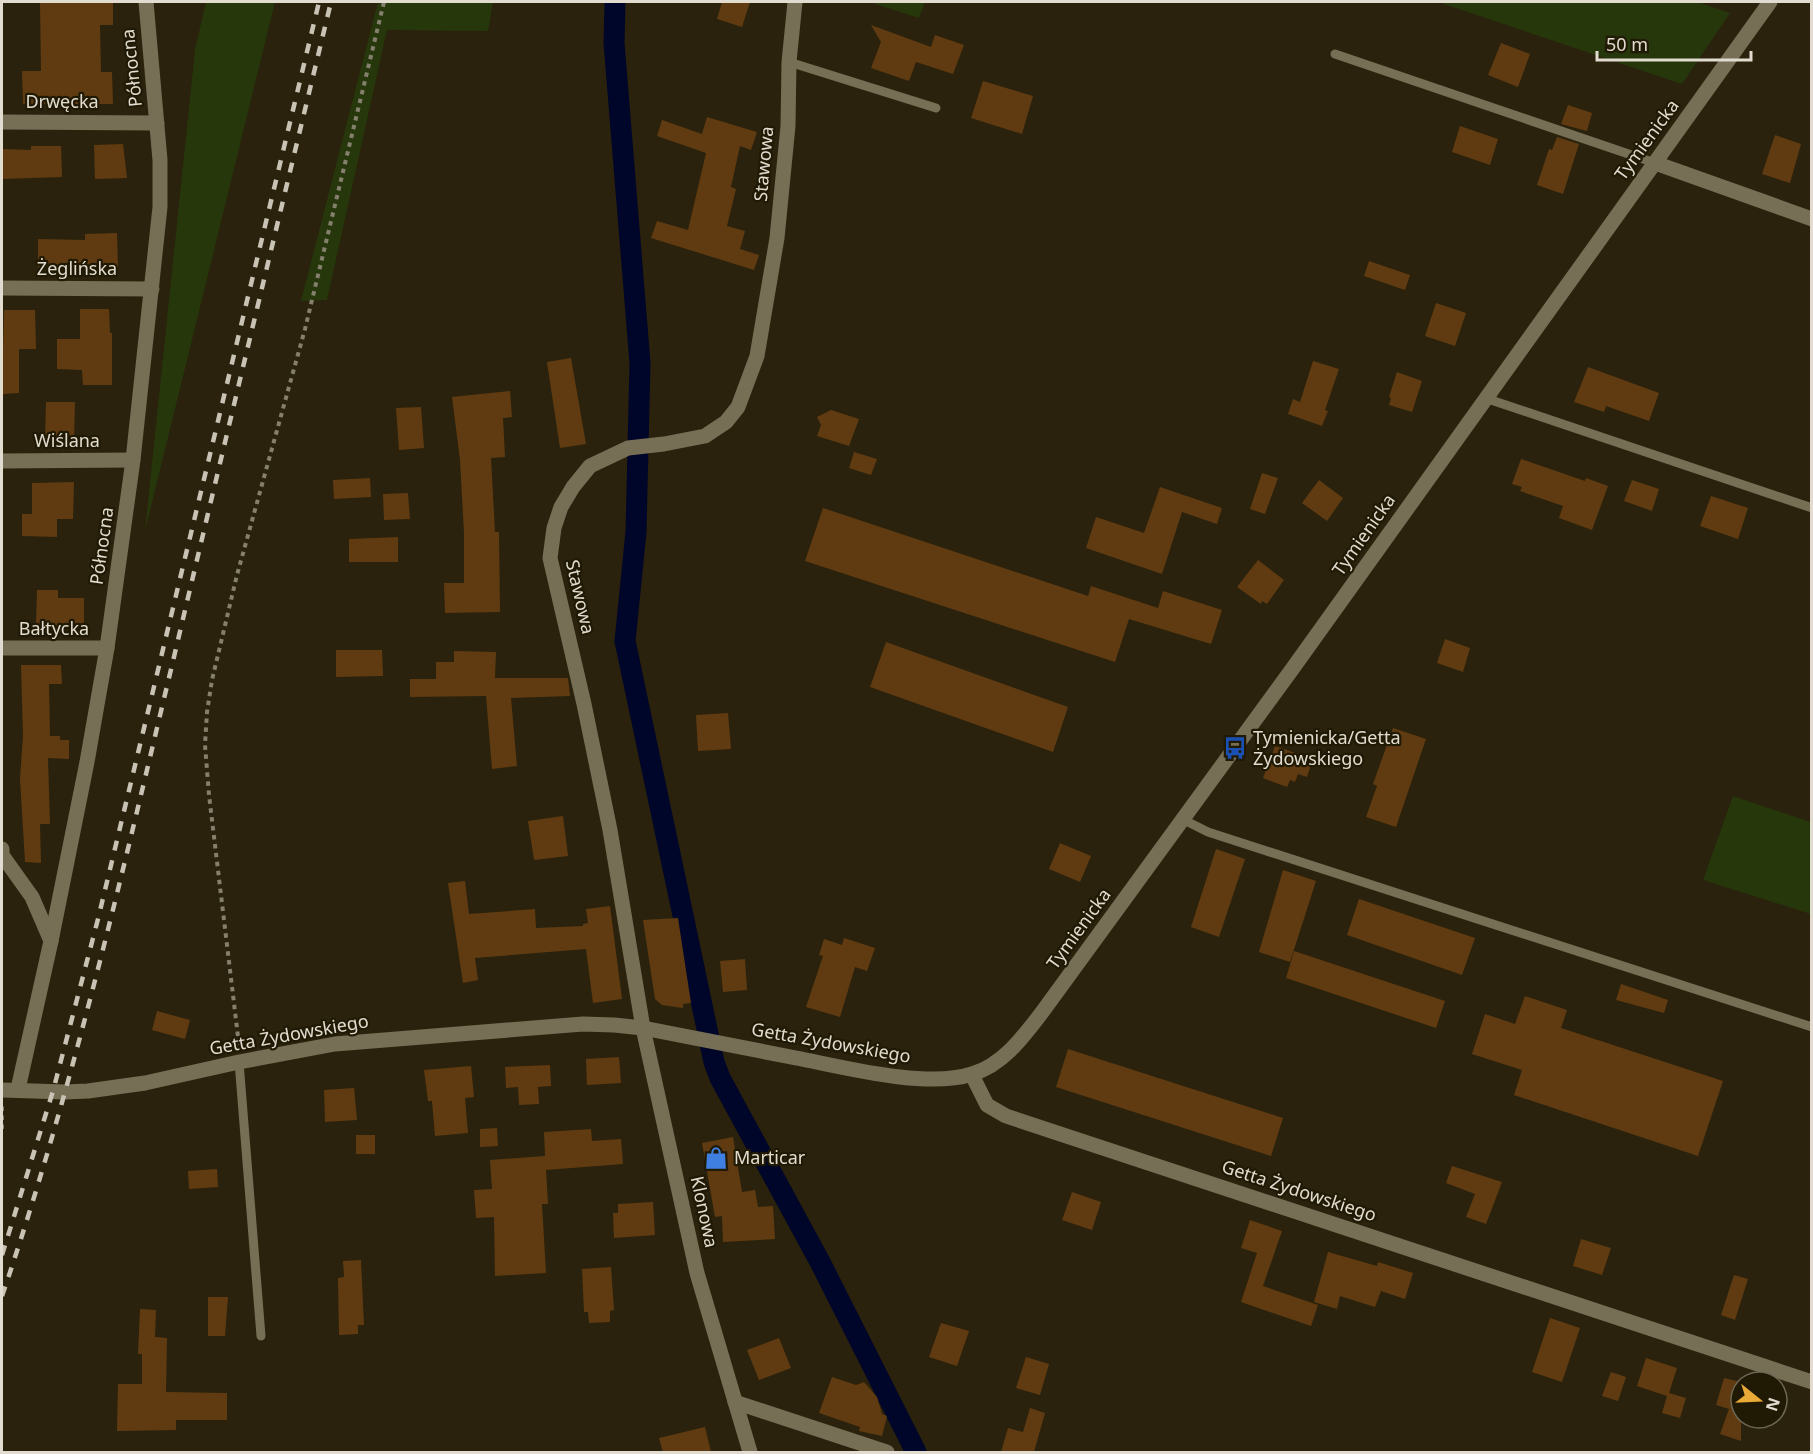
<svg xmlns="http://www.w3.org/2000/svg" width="1813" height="1454" viewBox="0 0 1813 1454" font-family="'Noto Sans',sans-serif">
	<rect width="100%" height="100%" fill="#2a220c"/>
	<g fill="#26370c">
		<path d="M 206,2 L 275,2 L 145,531 L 195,50 Z"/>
		<path d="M 378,2 L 493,2 L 488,31 L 387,30 L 327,300 L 301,301 Z"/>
		<path d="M 869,2 L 925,2 L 919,18 Z"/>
		<path d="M 1438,2 L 1697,2 L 1730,13 L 1682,84 Z"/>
		<path d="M 1733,796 L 1811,822 L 1811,914 L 1703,880 Z"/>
	</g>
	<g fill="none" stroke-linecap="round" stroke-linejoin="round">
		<path stroke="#000629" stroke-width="21" d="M 615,2 L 614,43 L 640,363 L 636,532 L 625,641 L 714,1062 L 720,1078 L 820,1262 L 916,1452"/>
	</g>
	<g fill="#603b11">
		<path d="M 40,2 L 113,2 L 113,25 L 100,25 L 101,72 L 112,72 L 113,104 L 23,104 L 22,71 L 41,71 Z"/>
		<path d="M 722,2 L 750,2 L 742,27 L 717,19 Z"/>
		<path d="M 871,25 L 931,47 L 935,35 L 964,45 L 953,74 L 916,62 L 909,81 L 871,68 L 881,42 Z"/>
		<path d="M 1501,43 L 1530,54 L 1518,87 L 1488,75 Z"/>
		<path d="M 983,81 L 1033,96 L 1022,134 L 971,118 Z"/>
		<path d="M 1568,105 L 1592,113 L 1587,131 L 1561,124 Z"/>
		<path d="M 707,117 L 757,132 L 751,150 L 740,146 L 731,187 L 736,189 L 727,226 L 745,231 L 740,249 L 759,255 L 754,270 L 651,238 L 657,221 L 688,230 L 706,153 L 657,136 L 662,120 L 702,134 Z"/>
		<path d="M 1460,126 L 1498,139 L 1490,165 L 1452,152 Z"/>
		<path d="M 1775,135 L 1801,144 L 1790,183 L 1762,174 Z"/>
		<path d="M 1557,137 L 1579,144 L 1563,194 L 1537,185 L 1549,149 L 1552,150 Z"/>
		<path d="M 123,144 L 127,178 L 95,179 L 94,145 Z"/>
		<path d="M 31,146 L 61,146 L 62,177 L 2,179 L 2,149 L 31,150 Z"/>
		<path d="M 117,233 L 118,268 L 38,267 L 38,239 L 85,240 L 85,234 Z"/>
		<path d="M 1369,261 L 1410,275 L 1405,290 L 1364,276 Z"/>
		<path d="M 1436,303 L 1466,313 L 1455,346 L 1425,336 Z"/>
		<path d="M 80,309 L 109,309 L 110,333 L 112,333 L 112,385 L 83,385 L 82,370 L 57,369 L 57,339 L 80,339 Z"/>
		<path d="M 4,310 L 35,310 L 36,349 L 19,349 L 19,393 L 3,394 L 3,387 L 2,387 Z"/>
		<path d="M 571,358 L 586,444 L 560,448 L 547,362 Z"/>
		<path d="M 1313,361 L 1339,369 L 1325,410 L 1328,411 L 1322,426 L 1288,414 L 1293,399 L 1300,402 Z"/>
		<path d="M 1588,367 L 1659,393 L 1649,421 L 1606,406 L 1604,412 L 1574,402 Z"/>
		<path d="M 1397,372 L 1422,381 L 1412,412 L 1389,405 L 1391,398 L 1389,397 Z"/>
		<path d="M 510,391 L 512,417 L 503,418 L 505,457 L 491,458 L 495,532 L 499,532 L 500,612 L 445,613 L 444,583 L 464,583 L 464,533 L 460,460 L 452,397 Z"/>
		<path d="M 46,402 L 75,402 L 74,442 L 45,443 Z"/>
		<path d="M 421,407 L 424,448 L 399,450 L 396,408 Z"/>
		<path d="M 831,410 L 859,419 L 849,446 L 817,436 L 821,425 L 817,417 Z"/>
		<path d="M 854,452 L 877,459 L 871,475 L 849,468 Z"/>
		<path d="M 1521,459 L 1585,481 L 1586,478 L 1608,486 L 1592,530 L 1559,518 L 1563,506 L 1520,491 L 1522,487 L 1512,484 Z"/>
		<path d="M 1262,473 L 1278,478 L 1265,514 L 1250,509 Z"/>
		<path d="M 370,478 L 371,497 L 334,499 L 333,480 Z"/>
		<path d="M 1319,480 L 1343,498 L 1327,521 L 1302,503 Z"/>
		<path d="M 1632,480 L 1659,489 L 1652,511 L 1624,501 Z"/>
		<path d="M 74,482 L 73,519 L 57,519 L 57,537 L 22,536 L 22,514 L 32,514 L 32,483 Z"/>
		<path d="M 1160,487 L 1222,508 L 1217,524 L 1182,512 L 1162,574 L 1086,548 L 1096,517 L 1144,533 Z"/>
		<path d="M 408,493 L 410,519 L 384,520 L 383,494 Z"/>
		<path d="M 1711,496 L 1748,508 L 1738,539 L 1700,526 Z"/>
		<path d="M 823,508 L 1088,596 L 1091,586 L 1158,608 L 1163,591 L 1222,610 L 1211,644 L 1129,619 L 1115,662 L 805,561 Z"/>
		<path d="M 398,537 L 398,562 L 349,562 L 349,539 Z"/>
		<path d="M 1258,560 L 1284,580 L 1267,604 L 1262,601 L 1261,604 L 1237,587 Z"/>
		<path d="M 37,590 L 58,590 L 58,598 L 84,598 L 84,625 L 36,626 Z"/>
		<path d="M 1445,639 L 1470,648 L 1463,672 L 1437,663 Z"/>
		<path d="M 886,642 L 1068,707 L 1053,752 L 870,687 Z"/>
		<path d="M 336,650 L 382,650 L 383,676 L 336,677 Z"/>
		<path d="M 454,651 L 496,652 L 495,678 L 568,678 L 570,696 L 511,698 L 517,766 L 492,769 L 486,696 L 410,697 L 410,679 L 436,679 L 436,662 L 454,662 Z"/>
		<path d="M 21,665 L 61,665 L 62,684 L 49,684 L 50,736 L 60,736 L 60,740 L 69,740 L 69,759 L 48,758 L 50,824 L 40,824 L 41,863 L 25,862 L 20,779 L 23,736 Z"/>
		<path d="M 728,713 L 731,749 L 698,751 L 696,715 Z"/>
		<path d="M 1393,728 L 1426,739 L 1396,827 L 1366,817 L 1377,786 L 1373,784 Z"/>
		<path d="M 1275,746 L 1313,759 L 1307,777 L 1298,774 L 1295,782 L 1290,780 L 1287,787 L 1263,778 Z"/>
		<path d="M 563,816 L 568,856 L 534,860 L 528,821 Z"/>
		<path d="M 1060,843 L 1091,856 L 1080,882 L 1049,869 Z"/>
		<path d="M 1216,849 L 1245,859 L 1219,937 L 1191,927 Z"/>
		<path d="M 1283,870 L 1316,881 L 1290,962 L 1259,952 Z"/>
		<path d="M 465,881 L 469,914 L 535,909 L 536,928 L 583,926 L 583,924 L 588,923 L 586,909 L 610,906 L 622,999 L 593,1003 L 586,949 L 475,958 L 478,980 L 463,983 L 448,883 Z"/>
		<path d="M 1359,899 L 1475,938 L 1462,975 L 1347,935 Z"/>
		<path d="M 678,918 L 691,1003 L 683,1004 L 683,1008 L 662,1005 L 655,999 L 643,920 Z"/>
		<path d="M 844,938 L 875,948 L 867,971 L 855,967 L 840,1017 L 806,1007 L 823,956 L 819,955 L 824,939 L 842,945 Z"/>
		<path d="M 1294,951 L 1445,1001 L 1436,1028 L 1286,978 Z"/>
		<path d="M 745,959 L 747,990 L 723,992 L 720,961 Z"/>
		<path d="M 1621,984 L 1668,1000 L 1664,1013 L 1616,1000 Z"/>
		<path d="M 1525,996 L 1567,1010 L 1561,1028 L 1723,1081 L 1698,1156 L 1514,1095 L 1522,1070 L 1472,1054 L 1485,1014 L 1515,1024 Z"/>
		<path d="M 157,1011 L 190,1020 L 185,1039 L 152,1030 Z"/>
		<path d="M 1068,1049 L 1283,1118 L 1271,1156 L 1056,1087 Z"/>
		<path d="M 619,1057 L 621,1083 L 587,1085 L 586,1059 Z"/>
		<path d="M 550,1065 L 551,1086 L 538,1087 L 539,1104 L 519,1105 L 518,1087 L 506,1088 L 505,1067 Z"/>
		<path d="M 471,1066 L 474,1097 L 465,1098 L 468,1133 L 435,1136 L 432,1101 L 428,1101 L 424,1070 Z"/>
		<path d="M 354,1088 L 357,1120 L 325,1122 L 324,1090 Z"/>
		<path d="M 497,1128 L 498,1146 L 480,1147 L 480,1129 Z"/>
		<path d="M 591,1129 L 592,1141 L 621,1139 L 623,1164 L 546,1170 L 548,1204 L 542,1204 L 546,1273 L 495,1276 L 494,1217 L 476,1218 L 474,1190 L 492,1189 L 490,1160 L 545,1156 L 544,1132 Z"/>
		<rect x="356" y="1135" width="19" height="19"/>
		<path d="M 733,1137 L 742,1192 L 755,1190 L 758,1207 L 773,1206 L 775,1239 L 723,1242 L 722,1216 L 715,1217 L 702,1143 Z"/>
		<path d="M 1452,1166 L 1502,1182 L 1486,1224 L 1466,1217 L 1475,1194 L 1446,1183 Z"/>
		<path d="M 217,1169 L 218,1187 L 189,1189 L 188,1171 Z"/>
		<path d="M 1072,1192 L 1101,1202 L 1092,1230 L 1062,1220 Z"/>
		<path d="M 653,1202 L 655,1235 L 614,1238 L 613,1213 L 618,1213 L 618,1204 Z"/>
		<path d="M 1250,1220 L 1282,1231 L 1263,1286 L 1318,1305 L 1311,1326 L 1241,1302 L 1257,1253 L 1241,1248 Z"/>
		<path d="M 1581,1239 L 1611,1248 L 1602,1275 L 1573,1266 Z"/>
		<path d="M 1328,1252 L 1377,1266 L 1378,1262 L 1413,1273 L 1405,1299 L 1381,1291 L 1375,1307 L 1340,1296 L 1337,1309 L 1314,1302 Z"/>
		<path d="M 361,1260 L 364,1325 L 358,1325 L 358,1334 L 339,1335 L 338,1278 L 344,1277 L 343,1261 Z"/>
		<path d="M 611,1267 L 614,1310 L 610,1311 L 610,1322 L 589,1323 L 588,1312 L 584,1312 L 582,1269 Z"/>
		<path d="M 1734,1275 L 1748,1279 L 1735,1320 L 1721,1315 Z"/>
		<path d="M 208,1297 L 228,1297 L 225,1336 L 208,1336 Z"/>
		<path d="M 140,1309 L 156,1310 L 155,1337 L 167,1338 L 166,1392 L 227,1393 L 227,1420 L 176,1420 L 176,1430 L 117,1431 L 118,1384 L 142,1384 L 142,1354 L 138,1354 Z"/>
		<path d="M 1550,1318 L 1580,1328 L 1562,1382 L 1532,1372 Z"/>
		<path d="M 941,1323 L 969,1331 L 957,1366 L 929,1357 Z"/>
		<path d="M 779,1338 L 791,1368 L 759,1380 L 747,1350 Z"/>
		<path d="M 1026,1357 L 1049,1364 L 1040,1395 L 1016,1388 Z"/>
		<path d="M 1646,1358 L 1677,1368 L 1669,1393 L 1686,1398 L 1680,1418 L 1662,1413 L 1667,1396 L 1637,1386 Z"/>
		<path d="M 1611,1372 L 1626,1377 L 1618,1401 L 1602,1396 Z"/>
		<path d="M 832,1377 L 856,1385 L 864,1382 L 877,1397 L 882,1414 L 887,1416 L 882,1436 L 859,1431 L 860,1427 L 819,1413 Z"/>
		<path d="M 1724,1378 L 1741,1382 L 1741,1441 L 1720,1434 L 1729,1409 L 1716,1405 Z"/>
		<path d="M 1030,1408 L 1045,1413 L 1034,1452 L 1001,1452 L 1008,1428 L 1023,1432 Z"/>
		<path d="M 705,1427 L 711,1452 L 663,1452 L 659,1438 Z"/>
	</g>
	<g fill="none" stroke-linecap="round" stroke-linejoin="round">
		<g stroke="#857f6d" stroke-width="4" stroke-dasharray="4.5 4.5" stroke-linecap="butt">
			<path d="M 239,1045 L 209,795 L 205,745 L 207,712 L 212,680 L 237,575 L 305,329 L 384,2"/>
			<path d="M 2,1129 L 2,1105"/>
		</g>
		<g stroke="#776e56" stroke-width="9">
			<path d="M 1335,54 L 1655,163"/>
			<path d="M 789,62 L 936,108"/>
			<path d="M 1485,398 L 1812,508"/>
			<path d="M 1182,819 L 1208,832 L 1812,1027"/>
			<path d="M 239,1062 L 261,1336"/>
		</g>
		<g stroke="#776e56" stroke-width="15">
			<path d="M 2,122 L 157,123"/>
			<path d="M 1655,163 L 1812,219"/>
			<path d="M 2,288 L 152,289"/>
			<path d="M 2,461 L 133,460"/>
			<path d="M 2,648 L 107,648"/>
			<path d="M 2,849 L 2,855 L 32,897 L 51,941"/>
			<path d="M 972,1075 L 987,1105 L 1006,1116 L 1812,1382"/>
			<path d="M 18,1089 L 51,941 L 87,762 L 107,648 L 133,460 L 160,207 L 160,160 L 146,2"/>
			<path d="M 735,1402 L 887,1452"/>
			<path d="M 750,1452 L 697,1273 L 643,1028 L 610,830 L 584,704 L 550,558 L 554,528 L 561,507 L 573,487 L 590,466 L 628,448 L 664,444 L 705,436 L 726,422 L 738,407 L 757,356 L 777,238 L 788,126 L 789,62 L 795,2"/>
		</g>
		<path stroke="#776e56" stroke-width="15" d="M 2,1090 L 65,1092 L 88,1091 L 145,1083 L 239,1062 L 335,1044 L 583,1024 L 614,1025 L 643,1028 C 694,1038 745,1048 796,1058 C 843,1067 926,1089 972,1074 C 1003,1065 1024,1036 1043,1011 L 1293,668 L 1770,2"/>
		<g stroke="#c9c3b5" stroke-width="4.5" stroke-dasharray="10 10" stroke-linecap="butt">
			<path d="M 2,1255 L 53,1091 L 98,919 L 319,2"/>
			<path d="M 2,1296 C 73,1088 122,874 173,661 C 225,441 278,221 331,2"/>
		</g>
	</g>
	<defs>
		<g id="bus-bare" transform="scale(1.8)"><path d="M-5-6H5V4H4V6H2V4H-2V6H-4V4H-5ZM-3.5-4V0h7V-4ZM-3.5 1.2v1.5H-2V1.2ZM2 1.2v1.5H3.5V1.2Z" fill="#1a4fb4" stroke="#201904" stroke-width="2.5" paint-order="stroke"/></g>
		<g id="shop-bare" transform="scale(1.8)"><path d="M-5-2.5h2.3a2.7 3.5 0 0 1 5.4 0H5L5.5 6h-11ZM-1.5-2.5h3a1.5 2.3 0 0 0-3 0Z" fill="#3f7fe0" stroke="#201904" stroke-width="2.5" paint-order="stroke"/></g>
	</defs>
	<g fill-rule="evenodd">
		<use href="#bus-bare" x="1235" y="748"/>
		<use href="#shop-bare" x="716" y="1158"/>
	</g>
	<g text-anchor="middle" stroke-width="4.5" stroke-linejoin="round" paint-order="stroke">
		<g font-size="18" fill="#e1dccf" stroke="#201904">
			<text transform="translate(132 68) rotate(-96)" y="6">Północna</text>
			<text x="62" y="108">Drwęcka</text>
			<text transform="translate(1647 140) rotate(-54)" y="6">Tymienicka</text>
			<text transform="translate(764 164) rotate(-85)" y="6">Stawowa</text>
			<text x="77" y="275">Żeglińska</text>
			<text x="67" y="447">Wiślana</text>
			<text transform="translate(1364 535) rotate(-55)" y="6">Tymienicka</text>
			<text transform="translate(102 546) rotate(-82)" y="6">Północna</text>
			<text transform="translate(580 597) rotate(77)" y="6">Stawowa</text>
			<text x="54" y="635">Bałtycka</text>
			<text transform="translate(1079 929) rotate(-54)" y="6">Tymienicka</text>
			<text transform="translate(289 1035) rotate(-10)" y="6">Getta Żydowskiego</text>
			<text transform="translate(831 1043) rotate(10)" y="6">Getta Żydowskiego</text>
			<text transform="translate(1299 1191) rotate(18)" y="6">Getta Żydowskiego</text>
			<text transform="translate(704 1212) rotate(78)" y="6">Klonowa</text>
		</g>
		<g font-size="18" fill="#e1dccf" stroke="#201904" text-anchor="start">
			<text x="1253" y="744">Tymienicka/Getta<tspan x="1253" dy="21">Żydowskiego</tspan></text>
			<text x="734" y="1164">Marticar</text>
		</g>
	</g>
	<rect width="1813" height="1454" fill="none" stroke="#e1dccf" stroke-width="6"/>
	<g transform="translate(1759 1400) rotate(108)"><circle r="28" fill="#201904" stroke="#6d6755" stroke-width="1.5"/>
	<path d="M0-4.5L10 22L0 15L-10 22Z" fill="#eaaa38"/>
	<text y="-9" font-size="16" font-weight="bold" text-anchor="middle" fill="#e1dccf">N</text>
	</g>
	<path d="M1597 51v9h154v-9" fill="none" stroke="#e1dccf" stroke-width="3"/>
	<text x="1606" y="51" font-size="18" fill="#e1dccf" stroke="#201904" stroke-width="4.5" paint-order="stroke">50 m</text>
</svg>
